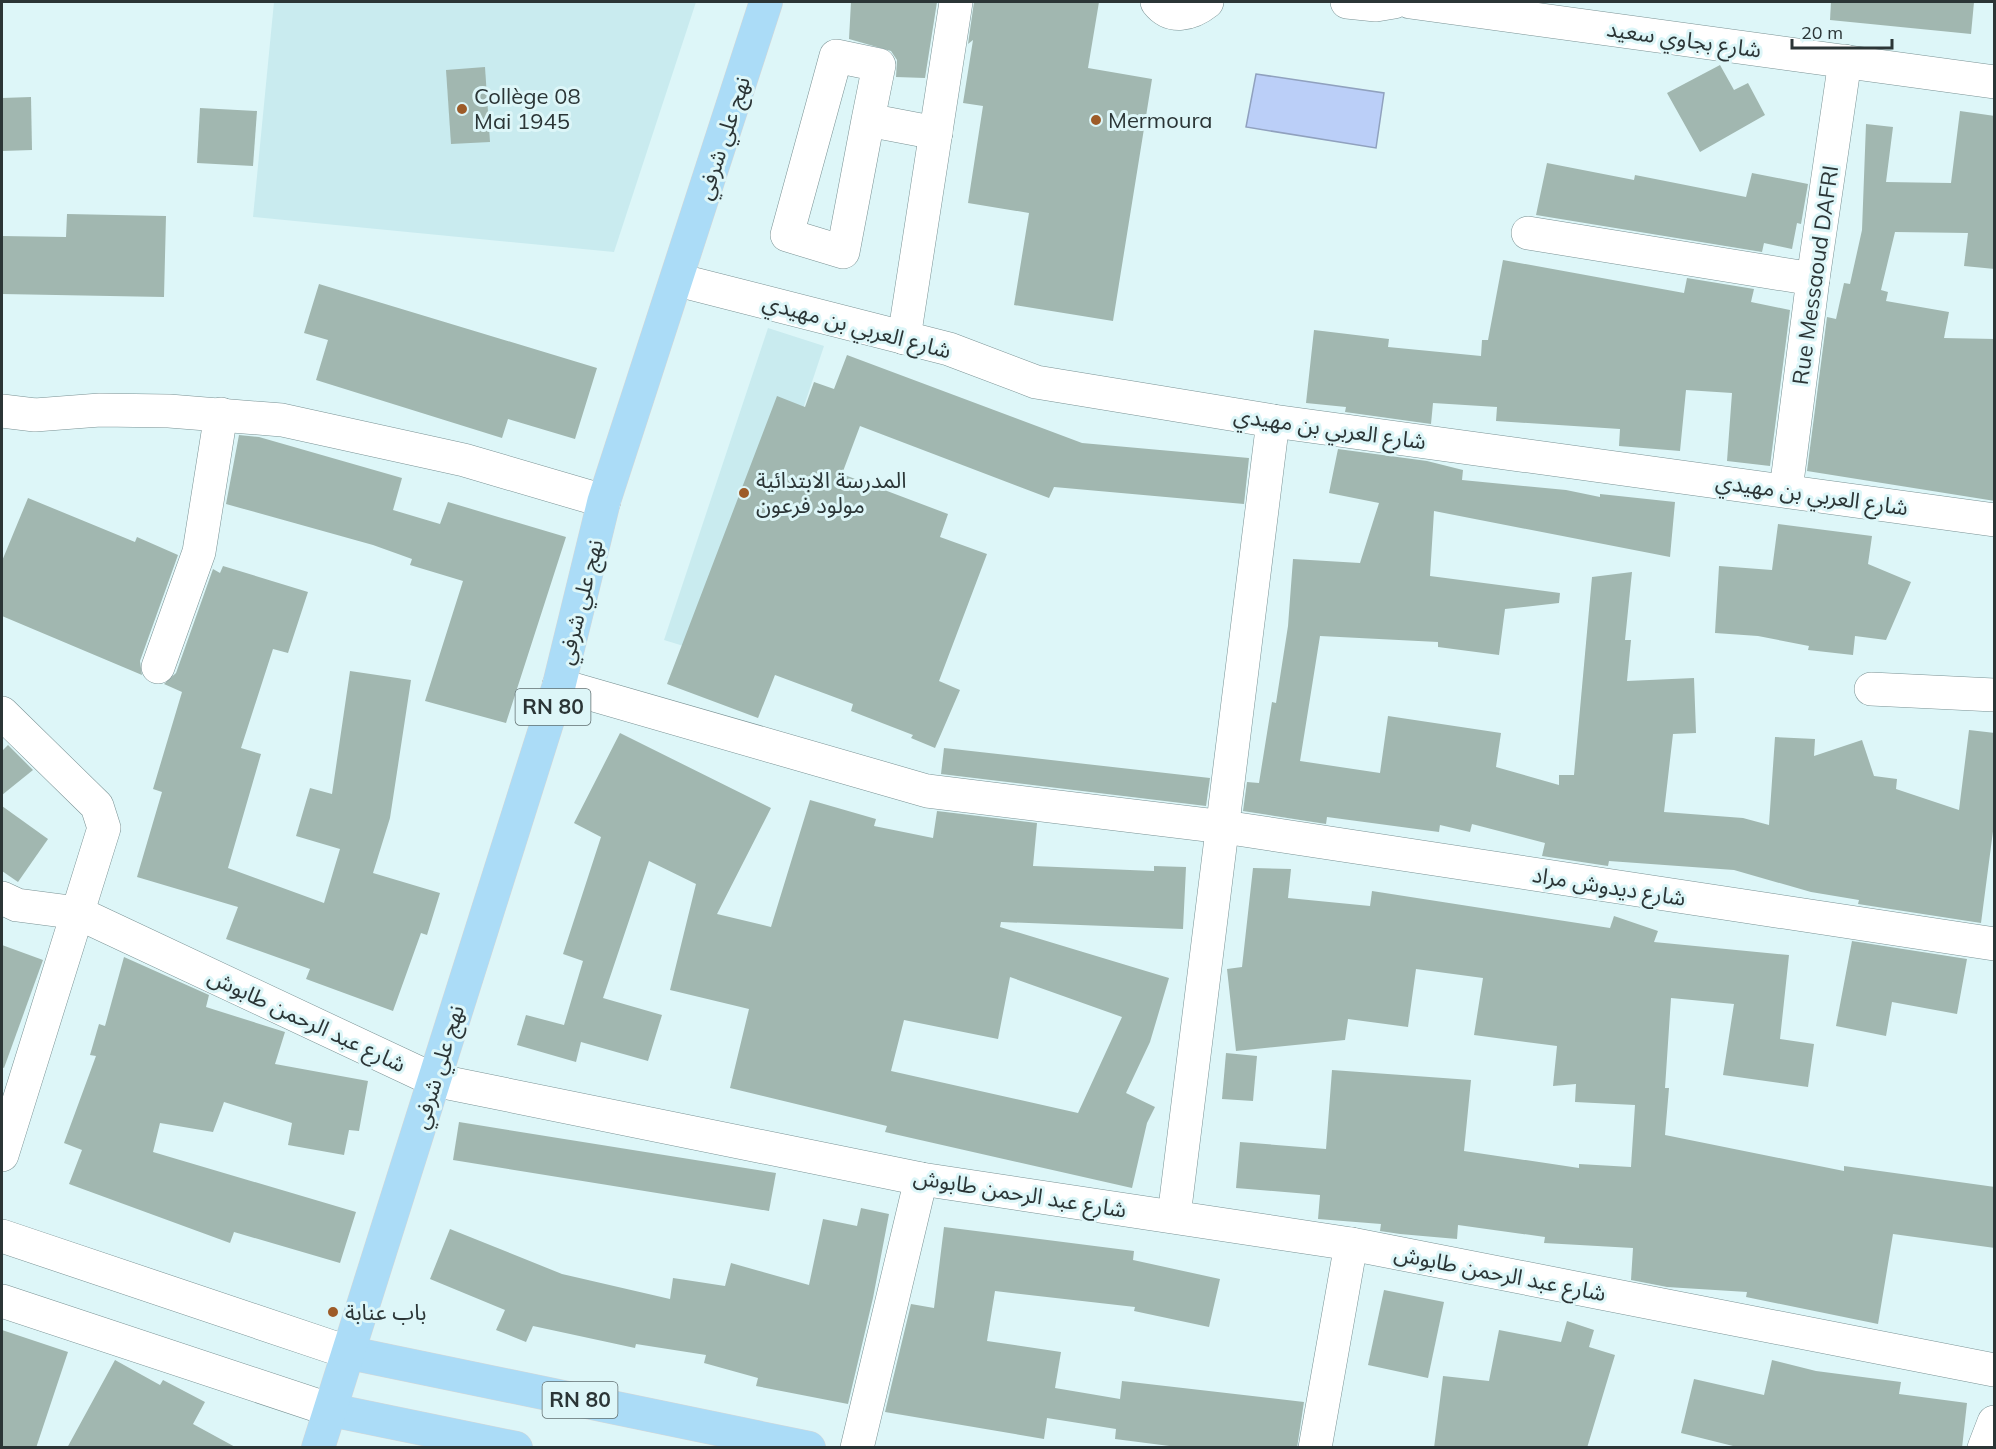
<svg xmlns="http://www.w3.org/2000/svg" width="1996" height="1449" viewBox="0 0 1996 1449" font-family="Mulish,'Noto Sans Arabic',sans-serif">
	<rect width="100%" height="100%" fill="#ddf6f8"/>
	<g fill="#c9ebef">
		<path d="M 274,2 L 696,2 L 614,252 L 253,217 Z"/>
		<path d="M 768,328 L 824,346 L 714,676 L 690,648 L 664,640 Z"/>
	</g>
	<path fill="#bbcff8" stroke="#90a1be" stroke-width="1.5" d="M 1256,74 L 1384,93 L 1376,148 L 1246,127 Z"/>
	<g fill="#a1b7b0" fill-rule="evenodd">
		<path d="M 851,2 L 937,2 L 925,78 L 896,77 L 897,60 L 891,51 L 849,39 Z"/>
		<path d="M 974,2 L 1099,2 L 1088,68 L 1152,79 L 1113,321 L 1014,305 L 1029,213 L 968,203 L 983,106 L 963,103 L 973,40 L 968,44 Z"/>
		<path d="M 1831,2 L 1974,2 L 1971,34 L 1830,20 Z"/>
		<path d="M 1720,65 L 1734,90 L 1748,83 L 1765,115 L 1700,152 L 1667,93 Z"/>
		<path d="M 485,67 L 490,142 L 451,144 L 446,70 Z"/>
		<path d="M 31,97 L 32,150 L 2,151 L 2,98 Z"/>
		<path d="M 200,108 L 257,111 L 253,166 L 197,163 Z"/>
		<path d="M 1960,111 L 1995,116 L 1995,269 L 1964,266 L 1968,233 L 1895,232 L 1881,290 L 1888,292 L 1886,301 L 1949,312 L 1944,338 L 1995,339 L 1995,501 L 1807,471 L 1827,317 L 1836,319 L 1844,283 L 1850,284 L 1862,230 L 1866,124 L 1893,127 L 1886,182 L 1951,183 Z"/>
		<path d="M 1547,163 L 1634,180 L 1635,175 L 1746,197 L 1752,173 L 1808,184 L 1801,224 L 1797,223 L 1792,249 L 1764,243 L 1762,252 L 1536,215 Z"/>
		<path d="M 67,214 L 166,216 L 164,297 L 2,294 L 2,236 L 66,237 Z"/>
		<path d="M 1503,260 L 1684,293 L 1687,278 L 1754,289 L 1751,302 L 1790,310 L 1770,466 L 1727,461 L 1732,393 L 1686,390 L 1680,451 L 1619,446 L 1620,429 L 1496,421 L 1497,407 L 1433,403 L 1431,424 L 1345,412 L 1346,407 L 1306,403 L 1314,330 L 1389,339 L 1388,347 L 1481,356 L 1482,340 L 1488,340 Z"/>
		<path d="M 319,284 L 597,368 L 575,439 L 508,419 L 502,438 L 316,380 L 328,340 L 304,333 Z"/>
		<path d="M 847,355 L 1082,443 L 1249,458 L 1244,504 L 1054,487 L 1049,498 L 860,426 L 842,474 L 948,514 L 940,537 L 987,554 L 939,681 L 960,690 L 935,748 L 911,738 L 913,735 L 851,711 L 853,704 L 775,675 L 758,718 L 667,684 L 777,396 L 805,407 L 814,382 L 834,389 Z"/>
		<path d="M 239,435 L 259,437 L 402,478 L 393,510 L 440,524 L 448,502 L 566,537 L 506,723 L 425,701 L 463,581 L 410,565 L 412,559 L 373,545 L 226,504 Z"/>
		<path d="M 1338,449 L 1427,461 L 1463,470 L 1462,480 L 1566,490 L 1600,497 L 1600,494 L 1675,502 L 1670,557 L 1434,511 L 1430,576 L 1560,593 L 1559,603 L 1505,609 L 1499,655 L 1438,647 L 1438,642 L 1320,636 L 1300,761 L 1380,773 L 1388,716 L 1501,733 L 1496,767 L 1559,785 L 1559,775 L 1574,775 L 1592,577 L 1632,572 L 1625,640 L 1631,640 L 1627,681 L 1694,678 L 1696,733 L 1673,734 L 1664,812 L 1743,818 L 1769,825 L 1775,737 L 1815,739 L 1814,756 L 1862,740 L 1874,776 L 1897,779 L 1896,789 L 1959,810 L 1969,730 L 1995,733 L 1995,816 L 1981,923 L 1858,904 L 1859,900 L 1811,892 L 1734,870 L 1609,861 L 1608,866 L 1542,856 L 1545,843 L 1472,824 L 1470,832 L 1440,825 L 1439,832 L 1327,817 L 1326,824 L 1243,811 L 1247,782 L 1259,783 L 1272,702 L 1276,703 L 1288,626 L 1293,559 L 1360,563 L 1379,503 L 1329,493 Z"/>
		<path d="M 28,498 L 135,542 L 137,537 L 178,555 L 140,661 L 142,675 L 2,616 L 2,561 Z"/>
		<path d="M 1778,524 L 1872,536 L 1868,564 L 1911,582 L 1886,640 L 1855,636 L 1853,655 L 1808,650 L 1809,646 L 1758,636 L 1715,633 L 1719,566 L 1772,570 Z"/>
		<path d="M 223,566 L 308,592 L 288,653 L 273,649 L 241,748 L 261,754 L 228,868 L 324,903 L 340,849 L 296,836 L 310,788 L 332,794 L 350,671 L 411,680 L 390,818 L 373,873 L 440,893 L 427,935 L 421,933 L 393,1011 L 306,979 L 310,969 L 226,939 L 238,907 L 137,877 L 162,792 L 153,789 L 182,692 L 164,684 L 176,673 L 213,569 L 220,573 Z"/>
		<path d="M 620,733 L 771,808 L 717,914 L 771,927 L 810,800 L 876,819 L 874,826 L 933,838 L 937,811 L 1037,823 L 1033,866 L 1154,871 L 1154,866 L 1186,867 L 1183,929 L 1001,922 L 1000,927 L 1169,978 L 1150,1042 L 1126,1093 L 1155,1107 L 1147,1123 L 1132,1188 L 885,1132 L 887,1126 L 730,1088 L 749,1009 L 670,990 L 696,884 L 649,861 L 603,998 L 662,1015 L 648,1061 L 581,1042 L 576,1062 L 517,1045 L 526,1015 L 564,1025 L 583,961 L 563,954 L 601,837 L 574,823 ZM 1010,977 L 1122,1017 L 1078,1113 L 891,1071 L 904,1020 L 998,1039 Z"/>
		<path d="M 8,745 L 33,770 L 2,795 L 2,751 Z"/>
		<path d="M 944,748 L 1210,778 L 1206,806 L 941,774 Z"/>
		<path d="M 2,806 L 48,839 L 18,882 L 2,871 Z"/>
		<path d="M 1253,868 L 1291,869 L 1288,898 L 1370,906 L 1372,891 L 1610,928 L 1614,916 L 1658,931 L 1654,942 L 1789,955 L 1780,1039 L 1814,1044 L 1808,1087 L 1723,1075 L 1734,1004 L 1671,998 L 1665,1088 L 1669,1088 L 1665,1135 L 1844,1171 L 1844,1166 L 1995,1187 L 1995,1248 L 1893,1234 L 1878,1324 L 1746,1297 L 1747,1292 L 1667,1287 L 1631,1280 L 1633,1248 L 1544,1243 L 1545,1237 L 1458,1225 L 1457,1239 L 1400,1234 L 1380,1231 L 1381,1224 L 1318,1219 L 1320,1195 L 1236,1188 L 1240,1142 L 1326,1149 L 1332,1070 L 1471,1080 L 1464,1151 L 1579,1168 L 1579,1164 L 1631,1167 L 1635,1105 L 1575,1102 L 1576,1084 L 1553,1086 L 1557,1046 L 1474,1035 L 1483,978 L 1416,969 L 1408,1027 L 1348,1019 L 1345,1040 L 1236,1051 L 1227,969 L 1242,967 Z"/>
		<path d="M 1852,941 L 1967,959 L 1957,1014 L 1892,1002 L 1886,1036 L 1836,1026 Z"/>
		<path d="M 2,945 L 43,960 L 4,1068 L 2,1067 Z"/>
		<path d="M 124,957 L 209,995 L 206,1007 L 285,1032 L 275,1064 L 368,1081 L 359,1131 L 349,1130 L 344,1155 L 288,1145 L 292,1123 L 224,1102 L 213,1132 L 160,1123 L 153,1152 L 356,1212 L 340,1263 L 234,1232 L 230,1243 L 69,1184 L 82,1150 L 64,1143 L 96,1056 L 90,1055 L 99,1024 L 105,1026 Z"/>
		<path d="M 1226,1053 L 1257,1056 L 1253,1101 L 1222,1099 Z"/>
		<path d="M 459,1122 L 776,1173 L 769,1211 L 453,1160 Z"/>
		<path d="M 861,1208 L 889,1214 L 873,1298 L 848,1404 L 756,1386 L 758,1378 L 704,1363 L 706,1355 L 636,1344 L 635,1348 L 533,1326 L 526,1342 L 496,1330 L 505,1310 L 430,1279 L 450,1229 L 562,1274 L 670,1299 L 673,1278 L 725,1286 L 731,1263 L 809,1285 L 823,1219 L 857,1226 Z"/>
		<path d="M 944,1227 L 1134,1251 L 1133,1260 L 1220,1279 L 1209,1327 L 1134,1311 L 1135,1307 L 995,1291 L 987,1341 L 1061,1352 L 1055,1388 L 1120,1399 L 1122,1381 L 1304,1402 L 1297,1448 L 1185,1448 L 1115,1439 L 1116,1429 L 1047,1418 L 1044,1439 L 885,1412 L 911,1304 L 934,1308 Z"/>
		<path d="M 1384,1290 L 1444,1302 L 1428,1378 L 1368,1365 Z"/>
		<path d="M 1567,1321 L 1594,1330 L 1589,1347 L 1615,1355 L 1587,1448 L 1434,1448 L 1443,1376 L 1489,1381 L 1499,1330 L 1561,1342 Z"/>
		<path d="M 2,1330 L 68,1352 L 36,1448 L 2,1448 Z"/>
		<path d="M 115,1360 L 160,1385 L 163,1380 L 205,1402 L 193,1424 L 237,1448 L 67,1448 Z"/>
		<path d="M 1772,1360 L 1816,1371 L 1901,1382 L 1899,1394 L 1967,1403 L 1962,1448 L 1741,1448 L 1681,1433 L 1694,1379 L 1764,1395 Z"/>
	</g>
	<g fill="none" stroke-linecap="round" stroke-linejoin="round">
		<g stroke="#7a9294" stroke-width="34">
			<g id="minor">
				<path d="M 1157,2 C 1171,20 1192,14 1207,2"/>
				<path d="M 1347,2 L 1376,5 L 1394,2"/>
				<path d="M 1410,2 L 1994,82"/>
				<path d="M 868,120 L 843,252 L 787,235 L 836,56 L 879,65 L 868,120 L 936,133"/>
				<path d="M 1528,233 L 1813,279"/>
				<path d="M 678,280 L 949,349 L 1036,382 L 1273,421 L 1994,520"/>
				<path d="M 904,338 L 956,2"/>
				<path d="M 2,411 L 35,415 L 100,410 L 169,411 L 282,420 L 464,460 L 604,501"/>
				<path d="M 1786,490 L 1813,279 L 1845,61"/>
				<path d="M 158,667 L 199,552 L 221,414"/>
				<path d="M 559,685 L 927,791 L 1224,827 L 1994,944"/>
				<path d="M 1871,689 L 1994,695"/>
				<path d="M 2,713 L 97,806 L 104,828 L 2,1155"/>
				<path d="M 2,898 L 17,905 L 78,913 L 434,1080 L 921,1179 L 1351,1244 L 1994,1370"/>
				<path d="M 1174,1216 L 1273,421"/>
				<path d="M 2,1236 L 350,1353"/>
				<path d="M 2,1301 L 331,1410"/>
				<path d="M 857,1448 L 921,1179"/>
				<path d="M 1315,1448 L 1351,1244"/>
				<path d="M 1984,1448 L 1994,1422"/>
			</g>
		</g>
		<g stroke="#d5d7d7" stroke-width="34">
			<g id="major">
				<path d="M 350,1353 L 809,1448"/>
				<path d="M 331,1410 L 516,1448"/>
				<path d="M 318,1448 L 559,685 L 604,501 L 766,2"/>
			</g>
		</g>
		<use href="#minor" stroke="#fff" stroke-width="33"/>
		<use href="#major" stroke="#abdcf7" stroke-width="33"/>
	</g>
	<g fill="#9d5b28" stroke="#ddf6f8" stroke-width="2">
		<circle cx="462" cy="109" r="6"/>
		<circle cx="1096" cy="120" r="6"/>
		<circle cx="744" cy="493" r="6"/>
		<circle cx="333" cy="1312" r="6"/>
	</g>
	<g text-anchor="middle" stroke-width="6" stroke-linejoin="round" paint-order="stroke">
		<g fill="#ddf6f8" stroke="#606f70" stroke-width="1.5">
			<rect x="515.5" y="689" width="75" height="36" rx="4.5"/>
			<rect x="542.5" y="1382" width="75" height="36" rx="4.5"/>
		</g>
		<g font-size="21" font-weight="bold" fill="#2b3536">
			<text x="553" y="714">RN 80</text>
			<text x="580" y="1407">RN 80</text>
		</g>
		<g font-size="22" fill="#2b3536" stroke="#ddf6f8">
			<text transform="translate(1684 39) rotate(8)" y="8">شارع بجاوي سعيد</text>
			<text transform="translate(723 138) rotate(-72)" y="8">نهج علي شرفي</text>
			<text transform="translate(1815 275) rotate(-82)" y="8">Rue Messaoud DAFRI</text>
			<text transform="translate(857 326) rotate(15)" y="8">شارع العربي بن مهيدي</text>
			<text transform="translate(1330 428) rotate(8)" y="8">شارع العربي بن مهيدي</text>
			<text transform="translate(1812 494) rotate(8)" y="8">شارع العربي بن مهيدي</text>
			<text transform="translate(580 602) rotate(-76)" y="8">نهج علي شرفي</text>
			<text transform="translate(1609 886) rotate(9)" y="8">شارع ديدوش مراد</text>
			<text transform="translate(307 1020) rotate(25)" y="8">شارع عبد الرحمن طابوش</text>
			<text transform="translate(438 1067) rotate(-73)" y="8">نهج علي شرفي</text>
			<text transform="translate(1020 1193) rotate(9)" y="8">شارع عبد الرحمن طابوش</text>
			<text transform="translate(1500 1273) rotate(11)" y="8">شارع عبد الرحمن طابوش</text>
		</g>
		<g font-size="22" fill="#2b3536" stroke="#ddf6f8" text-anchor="start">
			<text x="474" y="104">Collège 08<tspan x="474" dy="25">Mai 1945</tspan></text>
			<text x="1108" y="128">Mermoura</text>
			<text x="756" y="488">المدرسة الابتدائية<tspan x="756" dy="25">مولود فرعون</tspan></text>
			<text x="345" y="1320">باب عنابة</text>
		</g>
	</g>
	<rect width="1996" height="1449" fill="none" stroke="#2b3536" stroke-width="6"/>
	<path d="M1792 39v9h100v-9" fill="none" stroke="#2b3536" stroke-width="3"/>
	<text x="1801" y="39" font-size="18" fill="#2b3536" stroke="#ddf6f8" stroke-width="4.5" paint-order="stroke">20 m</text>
</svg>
